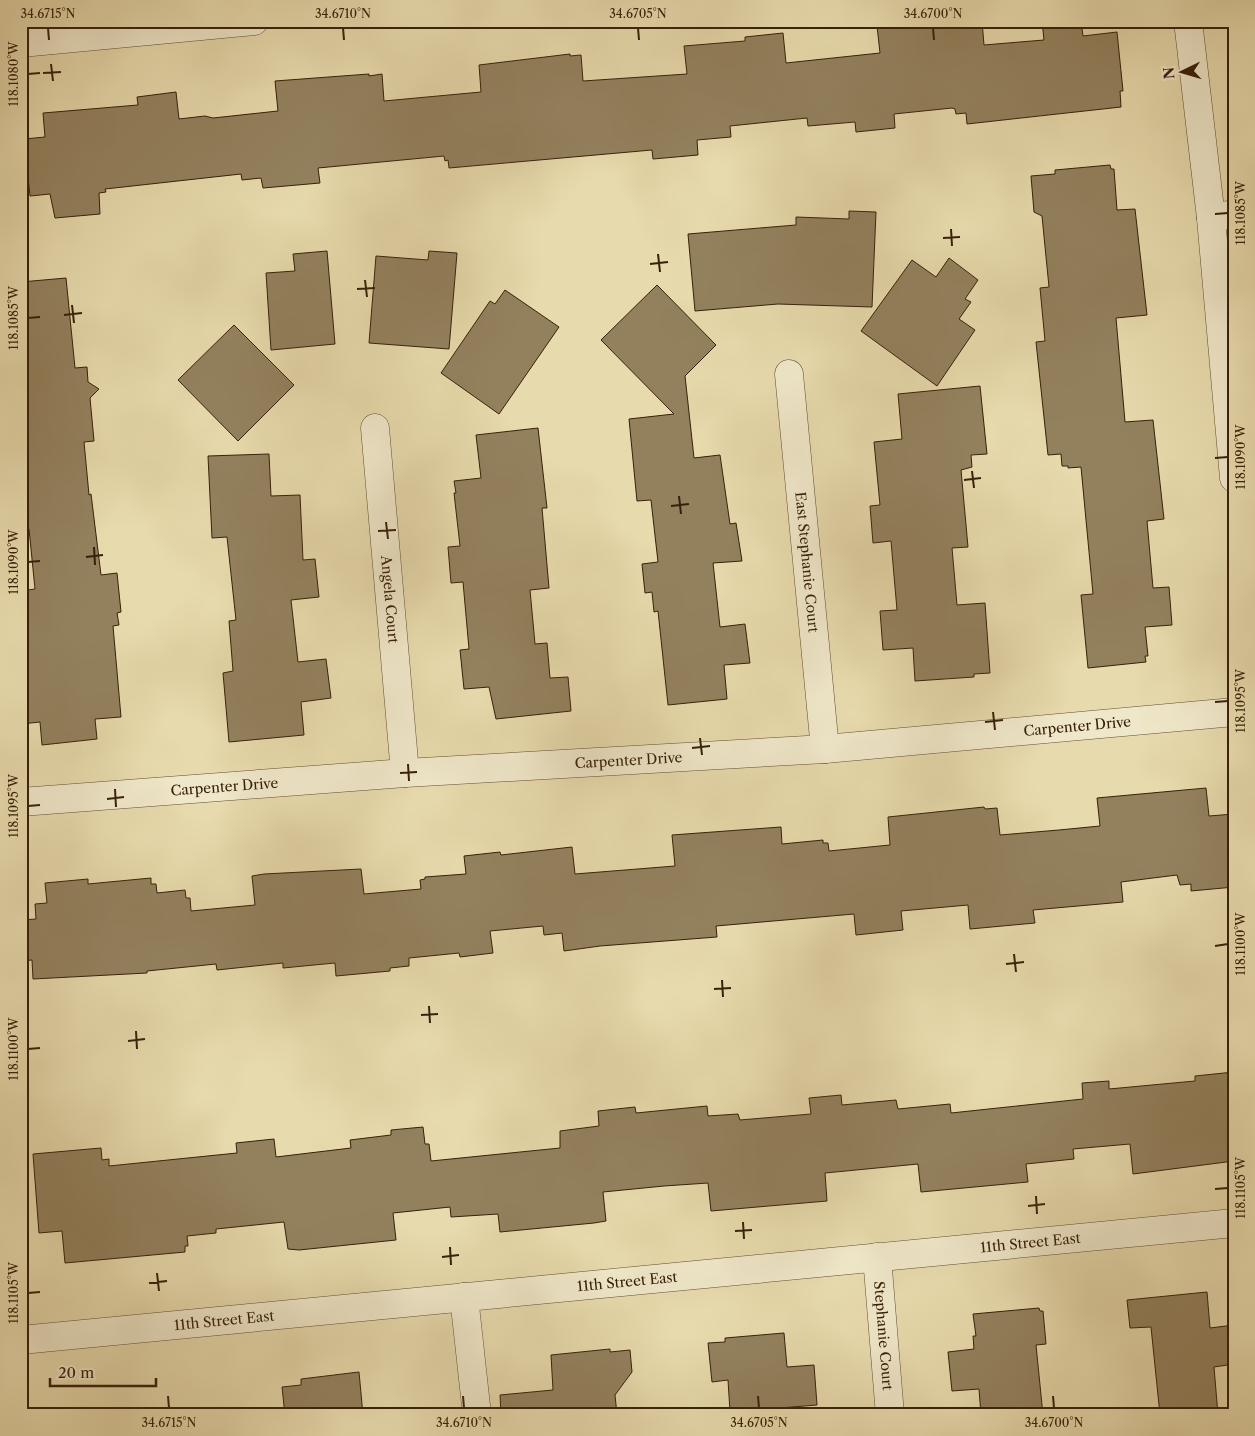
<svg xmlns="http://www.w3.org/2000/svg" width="1255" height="1436" viewBox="0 0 1255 1436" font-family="'Libre Caslon Text',serif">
	<rect width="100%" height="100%" fill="#e7daac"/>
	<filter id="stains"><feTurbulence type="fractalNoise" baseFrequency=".004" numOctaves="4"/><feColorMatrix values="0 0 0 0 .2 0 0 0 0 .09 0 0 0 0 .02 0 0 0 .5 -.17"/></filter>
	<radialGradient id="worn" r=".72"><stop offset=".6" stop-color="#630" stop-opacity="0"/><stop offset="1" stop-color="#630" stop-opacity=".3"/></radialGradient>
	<g fill="#93815e" stroke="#372009">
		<path d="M 929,21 L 982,21 L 984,45 L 1044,40 L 1042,21 L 1081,21 L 1083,36 L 1117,32 L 1123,91 L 1120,91 L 1121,107 L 967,124 L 966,113 L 956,114 L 955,109 L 952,108 L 894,114 L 895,128 L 856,132 L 855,122 L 808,126 L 807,118 L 730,126 L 731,137 L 697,140 L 698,155 L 653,159 L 652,150 L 449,168 L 448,160 L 445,161 L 444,156 L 318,168 L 320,183 L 263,188 L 261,178 L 242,180 L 241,174 L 105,189 L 106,192 L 99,193 L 100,214 L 55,218 L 50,194 L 30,196 L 24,139 L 45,137 L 43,113 L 138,105 L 137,97 L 176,92 L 179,119 L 205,116 L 213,118 L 278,111 L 275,81 L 369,74 L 369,76 L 382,74 L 384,101 L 481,92 L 479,65 L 570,54 L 570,56 L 581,55 L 583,81 L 687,74 L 684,46 L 745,41 L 745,37 L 783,33 L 786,63 L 880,53 L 877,26 Z"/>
		<path d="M 1110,165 L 1111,169 L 1114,169 L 1117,210 L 1135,209 L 1147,315 L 1116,318 L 1125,422 L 1153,420 L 1164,519 L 1147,521 L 1153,588 L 1169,587 L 1172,625 L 1145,627 L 1148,656 L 1145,656 L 1146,662 L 1088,668 L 1081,595 L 1093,594 L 1081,467 L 1068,468 L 1068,466 L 1062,466 L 1061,454 L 1048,455 L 1036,342 L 1045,341 L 1040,288 L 1049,287 L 1042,216 L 1034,212 L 1031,176 L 1055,174 L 1055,170 Z"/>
		<path d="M 849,211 L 876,212 L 872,307 L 778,304 L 695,311 L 688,234 L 796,225 L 796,217 L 849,219 Z"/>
		<path d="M 327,251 L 335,344 L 271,350 L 266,273 L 295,271 L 293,254 Z"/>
		<path d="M 429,251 L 457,253 L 449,349 L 369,343 L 376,256 L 428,260 Z"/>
		<path d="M 949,258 L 978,280 L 965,299 L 971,302 L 959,319 L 975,330 L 937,386 L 861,331 L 912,260 L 936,277 Z"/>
		<path d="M 66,278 L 75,368 L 87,367 L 88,382 L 99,389 L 90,398 L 94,441 L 84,442 L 89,495 L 91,494 L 101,575 L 117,573 L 121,612 L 117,613 L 119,625 L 113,626 L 121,717 L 95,719 L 97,739 L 42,745 L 40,722 L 21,724 L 21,591 L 35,589 L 29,529 L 21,530 L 21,408 L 28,407 L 21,327 L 21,282 Z"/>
		<path d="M 657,285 L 716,345 L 685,376 L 694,458 L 720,455 L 730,524 L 736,523 L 742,561 L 713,563 L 720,627 L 745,624 L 750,663 L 724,665 L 727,699 L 668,705 L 658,611 L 654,612 L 652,592 L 645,593 L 642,564 L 658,562 L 651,500 L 637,501 L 629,419 L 674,414 L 601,340 Z"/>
		<path d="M 505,290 L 559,327 L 499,414 L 441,373 L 490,301 L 495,304 Z"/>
		<path d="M 234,325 L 294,385 L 238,441 L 178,380 Z"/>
		<path d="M 980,386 L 987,454 L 971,455 L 972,467 L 961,470 L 968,547 L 952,548 L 957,605 L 985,603 L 990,673 L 974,674 L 974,677 L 915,681 L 913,648 L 883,650 L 880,611 L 897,610 L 891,541 L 873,543 L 870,506 L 880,505 L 874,442 L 902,439 L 898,394 Z"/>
		<path d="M 538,428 L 547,508 L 542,508 L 549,588 L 530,590 L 535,644 L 547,643 L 550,678 L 568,677 L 571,711 L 496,719 L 489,687 L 464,689 L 460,650 L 469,649 L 463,582 L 451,583 L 448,547 L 460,546 L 454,493 L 456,493 L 454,481 L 481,478 L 476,435 Z"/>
		<path d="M 269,454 L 271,496 L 300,495 L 303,560 L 315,559 L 319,597 L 291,600 L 298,662 L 326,659 L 331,698 L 301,702 L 304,735 L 229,742 L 223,673 L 233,671 L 229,621 L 236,620 L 227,537 L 212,538 L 208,456 Z"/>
		<path d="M 1206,788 L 1209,816 L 1234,814 L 1234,887 L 1191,891 L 1191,884 L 1180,885 L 1177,875 L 1121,882 L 1123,902 L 1033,910 L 1035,923 L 970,929 L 968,905 L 901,911 L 903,930 L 856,935 L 854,914 L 716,926 L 717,937 L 600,946 L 564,951 L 562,933 L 544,935 L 543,926 L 490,931 L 493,953 L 460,957 L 459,953 L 409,958 L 409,966 L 390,968 L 390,971 L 336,976 L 335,963 L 283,968 L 283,963 L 217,970 L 216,964 L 147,971 L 147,973 L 33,979 L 32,960 L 21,961 L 21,920 L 36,919 L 35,904 L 47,903 L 45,883 L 88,879 L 88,884 L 151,878 L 151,884 L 156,884 L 157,893 L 185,890 L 186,898 L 190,898 L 191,911 L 255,905 L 252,876 L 264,874 L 361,869 L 364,894 L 421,889 L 420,880 L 425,879 L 425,877 L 466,874 L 464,856 L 500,852 L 501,855 L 572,847 L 575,874 L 675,866 L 672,835 L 781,827 L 782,844 L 823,840 L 823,843 L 828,843 L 829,851 L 890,845 L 888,817 L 984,807 L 985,809 L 997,808 L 1000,835 L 1059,830 L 1100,826 L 1097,798 Z"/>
		<path d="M 1234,1072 L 1234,1161 L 1133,1174 L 1130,1144 L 1073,1149 L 1074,1159 L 1026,1164 L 1028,1182 L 921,1192 L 918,1164 L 825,1173 L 827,1201 L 711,1211 L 708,1183 L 664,1186 L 603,1192 L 606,1221 L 594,1223 L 500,1232 L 498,1214 L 451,1217 L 450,1207 L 393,1213 L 396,1240 L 299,1250 L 288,1249 L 284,1222 L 216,1229 L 216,1233 L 187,1236 L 188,1246 L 185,1246 L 185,1252 L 65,1263 L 62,1231 L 39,1233 L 33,1154 L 101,1148 L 102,1160 L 109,1159 L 109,1166 L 237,1153 L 236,1143 L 274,1139 L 276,1157 L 351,1148 L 350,1140 L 391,1135 L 391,1130 L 423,1127 L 425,1144 L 429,1144 L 431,1161 L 560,1148 L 560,1131 L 599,1126 L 598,1111 L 635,1107 L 636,1113 L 707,1106 L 708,1116 L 738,1114 L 740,1120 L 811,1114 L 809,1098 L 841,1095 L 842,1105 L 896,1100 L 898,1109 L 950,1104 L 951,1113 L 1083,1099 L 1082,1083 L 1109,1081 L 1109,1089 L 1195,1081 L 1195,1076 Z"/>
		<path d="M 1207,1292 L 1210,1328 L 1234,1325 L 1234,1364 L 1214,1367 L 1218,1415 L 1160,1415 L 1151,1327 L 1130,1328 L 1127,1300 Z"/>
		<path d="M 1039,1308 L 1040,1311 L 1043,1311 L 1046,1344 L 1036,1345 L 1043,1415 L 981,1415 L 979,1389 L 952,1391 L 948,1352 L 974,1349 L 973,1336 L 976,1336 L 973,1314 Z"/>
		<path d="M 784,1333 L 787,1367 L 814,1365 L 817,1405 L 730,1412 L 728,1380 L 712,1382 L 708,1343 L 725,1342 L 725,1338 Z"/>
		<path d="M 610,1349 L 610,1352 L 630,1350 L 632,1372 L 615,1395 L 617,1415 L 501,1415 L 500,1395 L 553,1390 L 551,1355 Z"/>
		<path d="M 359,1372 L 363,1415 L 285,1415 L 282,1387 L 301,1385 L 301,1379 Z"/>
	</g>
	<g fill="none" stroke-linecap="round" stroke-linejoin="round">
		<g stroke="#634e32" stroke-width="29">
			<g id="street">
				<path d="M 1188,21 L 1211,218 L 1234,478"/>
				<path d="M 21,43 L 254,21"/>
				<path d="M 1211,218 L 1234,214"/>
				<path id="s1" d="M 789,374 L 825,749"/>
				<path id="s2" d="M 375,428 L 405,773"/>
				<path id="s3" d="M 21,802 L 405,773 L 825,749 L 1234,712"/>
				<path id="s4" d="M 877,1257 L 890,1415"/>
				<path d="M 464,1297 L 477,1415"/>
				<path id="s5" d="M 21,1340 L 1234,1223"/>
			</g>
		</g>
		<use href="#street" stroke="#efe7c9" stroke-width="28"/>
	</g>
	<path fill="none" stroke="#372009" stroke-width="2" d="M 48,28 L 49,40M 343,28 L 344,40M 638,28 L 639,40M 933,28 L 934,40M 51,64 L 53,81M 43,73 L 61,72M 28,74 L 40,73M 1215,214 L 1228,213M 951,229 L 952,246M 943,238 L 960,237M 658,254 L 660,272M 650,264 L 668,262M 365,280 L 367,297M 357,289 L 375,288M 72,305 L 74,323M 64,315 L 82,313M 28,318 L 40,317M 1215,458 L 1228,457M 972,471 L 974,488M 964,480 L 981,478M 679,496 L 681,514M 671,506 L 689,504M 386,522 L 388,539M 378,531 L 396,530M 94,547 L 95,565M 86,557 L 103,555M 28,562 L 40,561M 1215,702 L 1228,701M 993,712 L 995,730M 985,722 L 1003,720M 700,738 L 702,755M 692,748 L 710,746M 408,764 L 409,781M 400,773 L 417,772M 115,789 L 116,807M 107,799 L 124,797M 28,806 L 40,805M 1215,946 L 1228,944M 1014,954 L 1016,972M 1006,964 L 1024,962M 722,980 L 723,997M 714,989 L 731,988M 429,1006 L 430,1023M 421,1015 L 438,1014M 136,1031 L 137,1049M 128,1041 L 145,1039M 28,1049 L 40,1048M 1215,1189 L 1228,1188M 1036,1196 L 1037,1214M 1028,1206 L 1045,1204M 743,1222 L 744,1239M 735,1231 L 752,1230M 450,1247 L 451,1265M 442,1257 L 459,1255M 157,1273 L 159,1291M 149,1283 L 167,1281M 28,1293 L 40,1292M 168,1396 L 169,1408M 463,1396 L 464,1408M 758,1396 L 759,1408M 1053,1396 L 1054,1408"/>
	<g text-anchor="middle" stroke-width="4.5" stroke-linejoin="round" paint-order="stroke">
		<g font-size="14" fill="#372009" stroke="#efe7c9">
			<text dy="5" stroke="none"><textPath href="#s1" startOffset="189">East Stephanie Court</textPath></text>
			<text dy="5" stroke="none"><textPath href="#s2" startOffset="172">Angela Court</textPath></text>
			<text dy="5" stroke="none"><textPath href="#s3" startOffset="1059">Carpenter Drive</textPath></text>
			<text dy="5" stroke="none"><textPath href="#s3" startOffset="609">Carpenter Drive</textPath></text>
			<text dy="5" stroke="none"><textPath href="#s3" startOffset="204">Carpenter Drive</textPath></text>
			<text dy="5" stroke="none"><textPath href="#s5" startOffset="1014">11th Street East</textPath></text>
			<text dy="5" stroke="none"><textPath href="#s5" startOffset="609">11th Street East</textPath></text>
			<text dy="5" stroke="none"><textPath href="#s5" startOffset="204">11th Street East</textPath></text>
			<text dy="5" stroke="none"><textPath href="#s4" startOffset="79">Stephanie Court</textPath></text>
		</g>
	</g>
	<rect width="1255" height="1436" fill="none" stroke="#e7daac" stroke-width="55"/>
	<g transform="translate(1182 72) rotate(265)" stroke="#efe7c9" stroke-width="4" paint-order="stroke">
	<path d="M0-4L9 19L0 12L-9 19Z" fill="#372009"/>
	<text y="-8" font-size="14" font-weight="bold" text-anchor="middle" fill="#372009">N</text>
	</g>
	<path d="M50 1378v8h106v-8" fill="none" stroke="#372009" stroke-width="2.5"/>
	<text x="58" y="1378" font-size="15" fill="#372009" stroke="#efe7c9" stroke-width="4" paint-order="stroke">20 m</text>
	<rect x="28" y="28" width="1200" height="1380" fill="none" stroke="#372009" stroke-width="2"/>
	<g font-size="12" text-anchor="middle" fill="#372009">
		<text x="48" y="18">34.6715°N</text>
		<text x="343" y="18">34.6710°N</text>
		<text x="638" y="18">34.6705°N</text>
		<text x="933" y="18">34.6700°N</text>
		<text transform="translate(14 74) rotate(-90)" y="4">118.1080°W</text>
		<text transform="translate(1241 213) rotate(-90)" y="4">118.1085°W</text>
		<text transform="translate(14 318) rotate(-90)" y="4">118.1085°W</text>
		<text transform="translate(1241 457) rotate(-90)" y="4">118.1090°W</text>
		<text transform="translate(14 562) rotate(-90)" y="4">118.1090°W</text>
		<text transform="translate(1241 701) rotate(-90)" y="4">118.1095°W</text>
		<text transform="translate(14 806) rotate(-90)" y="4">118.1095°W</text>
		<text transform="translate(1241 944) rotate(-90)" y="4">118.1100°W</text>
		<text transform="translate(14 1049) rotate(-90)" y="4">118.1100°W</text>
		<text transform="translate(1241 1188) rotate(-90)" y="4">118.1105°W</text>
		<text transform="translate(14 1293) rotate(-90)" y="4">118.1105°W</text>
		<text x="169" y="1427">34.6715°N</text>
		<text x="464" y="1427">34.6710°N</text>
		<text x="759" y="1427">34.6705°N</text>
		<text x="1054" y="1427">34.6700°N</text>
	</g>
	<rect width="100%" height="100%" filter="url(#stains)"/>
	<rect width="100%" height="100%" fill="url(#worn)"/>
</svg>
